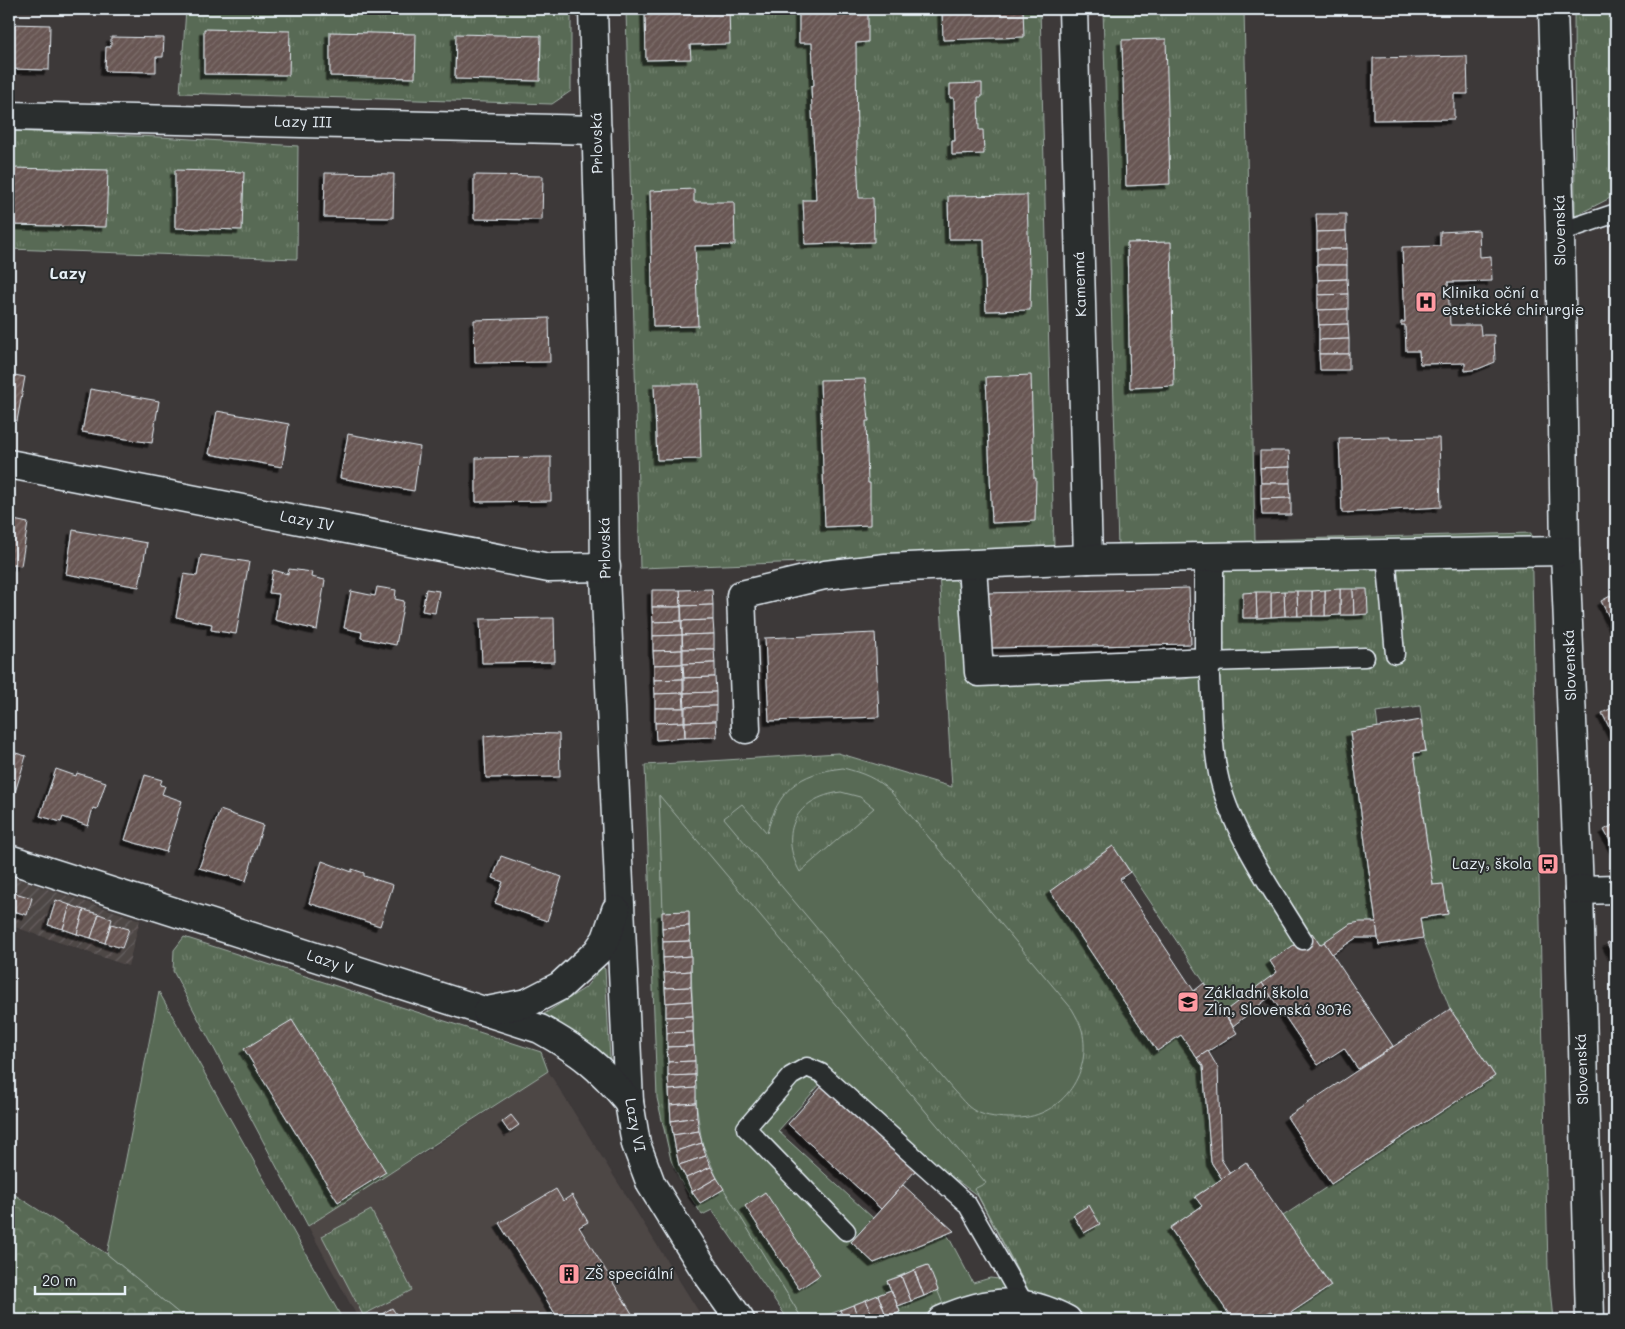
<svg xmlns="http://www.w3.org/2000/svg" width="1625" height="1329" viewBox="0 0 1625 1329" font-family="Mali,sans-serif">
	<defs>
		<pattern id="industrial-furrows" width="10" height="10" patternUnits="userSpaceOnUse" patternTransform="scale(1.25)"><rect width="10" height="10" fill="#4d4645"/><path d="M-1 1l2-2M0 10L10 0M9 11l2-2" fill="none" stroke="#676161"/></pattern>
		<pattern id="grass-tufts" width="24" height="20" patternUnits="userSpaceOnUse" patternTransform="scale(1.25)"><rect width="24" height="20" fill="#596b55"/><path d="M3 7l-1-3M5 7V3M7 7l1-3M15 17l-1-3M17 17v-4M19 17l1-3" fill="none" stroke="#71816e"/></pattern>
		<pattern id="forest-crowns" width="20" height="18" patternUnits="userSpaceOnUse" patternTransform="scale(1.25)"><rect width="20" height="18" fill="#596b55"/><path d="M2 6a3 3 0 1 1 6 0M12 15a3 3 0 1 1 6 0" fill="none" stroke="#71816e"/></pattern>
		<pattern id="building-hatch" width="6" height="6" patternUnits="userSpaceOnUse" patternTransform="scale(1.25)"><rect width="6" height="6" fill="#685653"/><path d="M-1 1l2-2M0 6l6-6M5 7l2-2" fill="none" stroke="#7e6f6c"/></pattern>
		<filter id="shadow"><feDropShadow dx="-4.5" dy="4.5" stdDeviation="0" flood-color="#0009"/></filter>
	</defs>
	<rect width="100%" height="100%" fill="#3d3939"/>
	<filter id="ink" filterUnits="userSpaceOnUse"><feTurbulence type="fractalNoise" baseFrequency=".02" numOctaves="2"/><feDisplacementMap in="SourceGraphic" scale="10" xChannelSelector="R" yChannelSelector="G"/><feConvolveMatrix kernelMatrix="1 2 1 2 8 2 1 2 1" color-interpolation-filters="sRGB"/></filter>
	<g filter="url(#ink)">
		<path fill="#4d4645" d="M 548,1071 L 704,1320 L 359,1320 L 308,1226 L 323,1213 L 432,1148 Z"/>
		<path fill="url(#industrial-furrows)" d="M 9,876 L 140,920 L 128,966 L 9,925 Z"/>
		<g fill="url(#grass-tufts)" stroke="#a0aea6">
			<path d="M 186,9 L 571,9 L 571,91 L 552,104 L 180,93 Z"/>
			<path d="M 626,9 L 1040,9 L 1054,547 L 1029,554 L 640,568 Z"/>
			<path d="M 1103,9 L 1244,9 L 1255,540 L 1531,533 L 1548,1268 L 1553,1320 L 1280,1320 L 1331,1285 L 1283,1216 L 1495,1076 L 1450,1009 L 1423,938 L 1420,918 L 1448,914 L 1443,884 L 1433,885 L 1414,753 L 1426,751 L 1420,706 L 1376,712 L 1378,728 L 1350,732 L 1376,922 L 1350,924 L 1320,945 L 1312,933 L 1277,972 L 1224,1012 L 1113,846 L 1074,872 L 1203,1066 L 1211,1162 L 1222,1179 L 1195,1196 L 1202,1206 L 1170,1228 L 1233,1320 L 1094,1320 L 1056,1300 L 1030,1293 L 974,1188 L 985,1182 L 659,796 L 671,1121 L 679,1165 L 700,1202 L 724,1189 L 803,1320 L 777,1320 L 785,1315 L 712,1210 L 702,1215 L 680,1180 L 671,1160 L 657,1098 L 645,765 L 838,753 L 952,787 L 939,572 L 954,579 L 958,583 L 965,665 L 994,684 L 1185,679 L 1203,674 L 1211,571 L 1118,548 Z"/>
			<path d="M 1574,9 L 1616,9 L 1616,195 L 1575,216 Z"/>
			<path d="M 9,131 L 160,137 L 298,146 L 297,259 L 9,249 Z"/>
			<path d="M 184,937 L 541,1052 L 548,1071 L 308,1226 L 173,971 L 174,950 Z"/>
			<path d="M 602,967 L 605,969 L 610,1059 L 605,1059 L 544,1014 L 585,988 Z"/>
			<path d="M 371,1210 L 412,1290 L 363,1315 L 322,1236 Z"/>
			<path d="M 938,1290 L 944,1306 L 913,1320 L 881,1320 L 900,1312 L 898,1306 Z"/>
		</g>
		<path fill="url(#forest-crowns)" stroke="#a0aea6" d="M 9,1191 L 107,1254 L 187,1320 L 9,1320 Z"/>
		<g fill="#596b55" stroke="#a0aea6" fill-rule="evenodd">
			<path d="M 843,768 C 863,773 876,778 891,792 L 1072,1009 C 1076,1016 1080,1023 1082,1030 C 1093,1075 1059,1120 1013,1118 C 1001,1118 986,1117 975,1111 C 967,1107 960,1097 953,1090 L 724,818 L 742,804 L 767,833 C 778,790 798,773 843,768 ZM 841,792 L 860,797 L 874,808 L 800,872 C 778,832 796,798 841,792 Z"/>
			<path d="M 659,795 L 986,1183 L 974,1189 L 1022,1279 L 978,1196 L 823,1081 L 778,1131 L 873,1218 L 851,1242 L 874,1263 L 947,1234 L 973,1283 L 990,1278 L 999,1279 L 1006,1290 L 968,1295 L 944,1306 L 927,1265 L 887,1281 L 891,1290 L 815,1320 L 803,1320 L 717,1178 L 702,1143 L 696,1103 L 689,912 L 663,912 Z"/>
			<path d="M 159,992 L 343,1320 L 187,1320 L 107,1254 Z"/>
		</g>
		<g fill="url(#building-hatch)" stroke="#e8f1f8" filter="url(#shadow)">
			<path d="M 645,9 L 729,9 L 730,44 L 690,45 L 691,59 L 646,60 Z"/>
			<path d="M 799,9 L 868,9 L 868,42 L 856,43 L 857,155 L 859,198 L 873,198 L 874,242 L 805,244 L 803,200 L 816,200 L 811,86 L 814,85 L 812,43 L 799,43 Z"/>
			<path d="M 942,9 L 1023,9 L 1024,37 L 943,40 Z"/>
			<path d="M 9,24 L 50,25 L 49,70 L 9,69 Z"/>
			<path d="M 204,29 L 290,31 L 289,75 L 204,74 Z"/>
			<path d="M 330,32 L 416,34 L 415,78 L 330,76 Z"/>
			<path d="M 456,34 L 541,36 L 540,81 L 455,79 Z"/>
			<path d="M 111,37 L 164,38 L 163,57 L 156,57 L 156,72 L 105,71 L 106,47 L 111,47 Z"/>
			<path d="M 1166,39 L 1170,184 L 1126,186 L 1122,40 Z"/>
			<path d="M 1467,56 L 1468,94 L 1454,94 L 1454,119 L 1373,120 L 1373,58 Z"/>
			<path d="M 982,83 L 982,97 L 978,97 L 979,130 L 983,130 L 984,154 L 952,155 L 952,141 L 955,141 L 954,98 L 950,98 L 950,84 Z"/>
			<path d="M 9,168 L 108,170 L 106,227 L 9,225 Z"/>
			<path d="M 175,170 L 244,172 L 242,230 L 175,228 Z"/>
			<path d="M 325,173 L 394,174 L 393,218 L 324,217 Z"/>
			<path d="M 474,175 L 543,176 L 542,220 L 474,219 Z"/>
			<path d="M 694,189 L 694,202 L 734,202 L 735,245 L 695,246 L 698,326 L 653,327 L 650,191 Z"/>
			<path d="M 1027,195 L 1029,267 L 1031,267 L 1030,310 L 986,311 L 984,239 L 949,239 L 948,196 Z"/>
			<path d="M 1316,214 L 1346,214 L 1346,231 L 1317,232 Z"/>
			<path d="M 1479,230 L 1480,257 L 1491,256 L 1492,281 L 1448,282 L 1450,325 L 1480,325 L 1481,335 L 1494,335 L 1495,362 L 1478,369 L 1465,371 L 1465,363 L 1420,364 L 1419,351 L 1406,351 L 1405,325 L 1401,325 L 1401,322 L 1405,322 L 1402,247 L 1440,246 L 1440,232 Z"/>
			<path d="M 1346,231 L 1347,249 L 1317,249 L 1317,232 Z"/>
			<path d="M 1171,242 L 1174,386 L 1130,388 L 1127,243 Z"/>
			<rect x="1317" y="249" width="30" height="16"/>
			<path d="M 1317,265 L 1347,265 L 1347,279 L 1318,280 Z"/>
			<path d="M 1347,279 L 1348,294 L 1318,295 L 1318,280 Z"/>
			<path d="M 1348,294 L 1348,309 L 1318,310 L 1318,295 Z"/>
			<path d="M 1348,309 L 1348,324 L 1319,325 L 1318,310 Z"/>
			<path d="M 549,318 L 550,362 L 475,363 L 474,320 Z"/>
			<path d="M 1348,324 L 1349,339 L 1319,340 L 1319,325 Z"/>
			<path d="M 1349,339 L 1349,354 L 1319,354 L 1319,340 Z"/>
			<path d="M 1319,354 L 1349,354 L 1349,370 L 1320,370 Z"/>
			<path d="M 9,374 L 25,377 L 17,421 L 9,419 Z"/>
			<path d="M 1031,375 L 1034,478 L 1036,478 L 1035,521 L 992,523 L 986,377 Z"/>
			<path d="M 865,379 L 869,421 L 866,421 L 868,483 L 870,483 L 870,525 L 825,527 L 820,380 Z"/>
			<path d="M 654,384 L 699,384 L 701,459 L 657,460 Z"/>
			<path d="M 90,389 L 159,401 L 152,443 L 82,432 Z"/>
			<path d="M 217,411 L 289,424 L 282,467 L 209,454 Z"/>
			<path d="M 348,434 L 420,447 L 414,491 L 340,478 Z"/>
			<path d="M 1390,437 L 1390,439 L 1439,438 L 1441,507 L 1342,513 L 1339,438 Z"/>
			<path d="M 1260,451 L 1289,451 L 1290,467 L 1260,468 Z"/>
			<path d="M 551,457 L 551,501 L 476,502 L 476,458 Z"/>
			<path d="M 1290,467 L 1290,483 L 1261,483 L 1260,468 Z"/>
			<path d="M 1261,483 L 1290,483 L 1291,498 L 1261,499 Z"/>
			<path d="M 1291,498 L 1291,515 L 1262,515 L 1261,499 Z"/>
			<path d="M 9,519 L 28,523 L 21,566 L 9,564 Z"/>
			<path d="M 73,530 L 147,543 L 139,587 L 66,574 Z"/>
			<path d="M 201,555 L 249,562 L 236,634 L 211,630 L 212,624 L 176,617 L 184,574 L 197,576 Z"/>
			<path d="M 289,569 L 312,572 L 311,577 L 325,580 L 317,630 L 275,620 L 279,594 L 269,593 L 273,570 L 288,574 Z"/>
			<path d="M 377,587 L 396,590 L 395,599 L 404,601 L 396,645 L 361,638 L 362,632 L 344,628 L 351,591 L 375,596 Z"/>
			<path d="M 1189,588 L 1191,644 L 989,648 L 988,593 Z"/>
			<path d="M 426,589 L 439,591 L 435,613 L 422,611 Z"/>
			<path d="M 712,589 L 713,605 L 681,606 L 680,590 Z"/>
			<path d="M 1340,589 L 1353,589 L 1354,615 L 1340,615 Z"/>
			<path d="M 1340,589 L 1340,615 L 1325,616 L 1325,590 Z"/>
			<path d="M 1353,589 L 1367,589 L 1368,614 L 1354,615 Z"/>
			<path d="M 652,590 L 680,590 L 681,607 L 652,607 Z"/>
			<path d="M 1325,590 L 1325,616 L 1312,616 L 1312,591 Z"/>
			<path d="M 1284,591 L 1297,591 L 1298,616 L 1285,616 Z"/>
			<path d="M 1284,591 L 1285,616 L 1271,617 L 1271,592 Z"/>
			<path d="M 1297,591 L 1312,591 L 1312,616 L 1298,616 Z"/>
			<path d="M 1256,592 L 1271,592 L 1271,617 L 1257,618 Z"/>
			<path d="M 1256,592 L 1257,618 L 1243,618 L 1243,593 Z"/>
			<path d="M 1616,593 L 1616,631 L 1601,601 Z"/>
			<path d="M 713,605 L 713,620 L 682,621 L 681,606 Z"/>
			<path d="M 652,607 L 681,607 L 681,621 L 653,622 Z"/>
			<path d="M 554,618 L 555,662 L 482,663 L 480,619 Z"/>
			<path d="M 713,620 L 714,634 L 682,635 L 682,621 Z"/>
			<path d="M 681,621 L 682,635 L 653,636 L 653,622 Z"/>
			<path d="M 875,633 L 879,717 L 769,721 L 765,638 Z"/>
			<path d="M 714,634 L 714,649 L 683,649 L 682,635 Z"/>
			<path d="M 682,635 L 682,650 L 653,651 L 653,636 Z"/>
			<path d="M 683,649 L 714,649 L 715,663 L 683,664 Z"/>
			<path d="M 682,650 L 682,664 L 654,665 L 653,651 Z"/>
			<path d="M 715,663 L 715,677 L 684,678 L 683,664 Z"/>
			<path d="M 682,664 L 683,679 L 654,680 L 654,665 Z"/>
			<path d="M 715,677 L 716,692 L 684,693 L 684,678 Z"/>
			<path d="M 683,679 L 683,693 L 655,694 L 654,680 Z"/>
			<path d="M 716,692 L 716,706 L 685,707 L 684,693 Z"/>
			<path d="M 683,693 L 684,708 L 655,708 L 655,694 Z"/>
			<path d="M 716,706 L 716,721 L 685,722 L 685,707 Z"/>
			<path d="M 1616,706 L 1616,741 L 1602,713 Z"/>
			<path d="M 655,708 L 684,708 L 684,722 L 655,723 Z"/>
			<path d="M 1421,720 L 1426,751 L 1414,753 L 1433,885 L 1443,884 L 1448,914 L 1420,918 L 1423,938 L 1379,945 L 1350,732 Z"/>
			<path d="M 716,721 L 717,737 L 685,738 L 685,722 Z"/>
			<path d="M 684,722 L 685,738 L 656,740 L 655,723 Z"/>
			<path d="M 517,733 L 559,734 L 560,777 L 486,778 L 484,736 Z"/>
			<path d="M 9,751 L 26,756 L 13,799 L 9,798 Z"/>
			<path d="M 56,769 L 76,776 L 77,773 L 106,782 L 97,809 L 93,808 L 88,826 L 63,817 L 61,822 L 40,816 Z"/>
			<path d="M 145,775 L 162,780 L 160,785 L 165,786 L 162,794 L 182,801 L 166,852 L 125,840 Z"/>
			<path d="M 220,810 L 263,825 L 246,881 L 199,868 Z"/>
			<path d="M 1616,823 L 1616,852 L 1604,830 Z"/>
			<path d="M 1113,846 L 1130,872 L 1120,879 L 1194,991 L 1204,983 L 1237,1033 L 1197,1058 L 1181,1035 L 1157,1051 L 1050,891 Z"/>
			<path d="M 501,856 L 562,877 L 547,921 L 495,903 L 503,882 L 493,878 Z"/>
			<path d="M 322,861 L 352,872 L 352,869 L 364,873 L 364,876 L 393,885 L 380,926 L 309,903 Z"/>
			<path d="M 9,890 L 15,893 L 10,910 L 9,910 Z"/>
			<path d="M 15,893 L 32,898 L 27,915 L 10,910 Z"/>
			<path d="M 56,900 L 70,905 L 63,929 L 48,925 Z"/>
			<path d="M 70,905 L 84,910 L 77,934 L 63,929 Z"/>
			<path d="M 84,910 L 99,914 L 91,938 L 77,934 Z"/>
			<path d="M 689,911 L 689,926 L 662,928 L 662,912 Z"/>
			<path d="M 99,914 L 112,919 L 105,943 L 91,938 Z"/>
			<path d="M 1360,922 L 1376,922 L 1378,938 L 1356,938 L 1332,954 L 1324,942 L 1350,924 Z"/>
			<path d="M 111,924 L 129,929 L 122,948 L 105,943 Z"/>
			<path d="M 689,926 L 690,941 L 663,942 L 662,928 Z"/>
			<path d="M 1312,933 L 1320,945 L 1324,942 L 1393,1046 L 1358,1069 L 1344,1048 L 1318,1065 L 1262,983 L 1277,972 L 1270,961 Z"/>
			<path d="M 1616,939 L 1616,961 L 1607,943 Z"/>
			<path d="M 690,941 L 691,956 L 663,958 L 663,942 Z"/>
			<path d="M 691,956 L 691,971 L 664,973 L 663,958 Z"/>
			<path d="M 691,971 L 691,987 L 665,988 L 664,973 Z"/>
			<path d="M 1262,983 L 1271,996 L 1233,1026 L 1224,1012 Z"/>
			<path d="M 691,987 L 692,1001 L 666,1003 L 665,988 Z"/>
			<path d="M 692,1001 L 693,1016 L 666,1017 L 666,1003 Z"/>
			<path d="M 1450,1009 L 1495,1076 L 1331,1184 L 1287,1117 Z"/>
			<path d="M 693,1016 L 693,1032 L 667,1033 L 666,1017 Z"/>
			<path d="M 292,1020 L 386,1172 L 338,1202 L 244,1049 Z"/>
			<path d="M 693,1032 L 694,1046 L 667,1047 L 667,1033 Z"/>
			<path d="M 694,1046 L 695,1061 L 668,1062 L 667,1047 Z"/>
			<path d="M 1208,1051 L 1218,1068 L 1221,1159 L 1230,1173 L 1222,1179 L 1211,1162 L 1203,1066 L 1197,1058 Z"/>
			<path d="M 695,1061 L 695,1075 L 668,1076 L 668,1062 Z"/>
			<path d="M 695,1075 L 696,1088 L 669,1090 L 668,1076 Z"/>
			<path d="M 823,1085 L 916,1170 L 881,1209 L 788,1124 Z"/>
			<path d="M 696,1088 L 696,1103 L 670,1105 L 669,1090 Z"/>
			<path d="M 696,1103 L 697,1117 L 671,1121 L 670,1105 Z"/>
			<path d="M 511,1115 L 519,1125 L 509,1132 L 502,1122 Z"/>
			<path d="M 697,1117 L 699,1131 L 673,1135 L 671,1121 Z"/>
			<path d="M 699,1131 L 702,1143 L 676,1151 L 673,1135 Z"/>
			<path d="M 702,1143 L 706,1156 L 679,1165 L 676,1151 Z"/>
			<path d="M 706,1156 L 711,1167 L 686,1178 L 679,1165 Z"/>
			<path d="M 1246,1162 L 1331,1286 L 1280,1320 L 1277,1320 L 1271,1311 L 1257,1320 L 1233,1320 L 1170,1228 L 1202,1206 L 1195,1197 Z"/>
			<path d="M 711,1167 L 717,1178 L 692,1192 L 686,1178 Z"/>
			<path d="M 717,1178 L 724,1189 L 700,1203 L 692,1192 Z"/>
			<path d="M 903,1185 L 954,1231 L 874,1263 L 851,1242 Z"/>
			<path d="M 556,1189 L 563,1201 L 572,1195 L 588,1222 L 579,1227 L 636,1320 L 559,1320 L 499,1223 Z"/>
			<path d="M 765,1192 L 820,1275 L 799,1289 L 745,1206 Z"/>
			<path d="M 1089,1205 L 1100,1224 L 1084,1233 L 1073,1215 Z"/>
			<path d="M 928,1265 L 938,1290 L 924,1296 L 914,1270 Z"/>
			<path d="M 914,1270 L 924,1296 L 911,1301 L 901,1276 Z"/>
			<path d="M 901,1276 L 911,1301 L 898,1306 L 887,1281 Z"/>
			<path d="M 891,1290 L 900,1312 L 887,1318 L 878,1295 Z"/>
			<path d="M 878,1295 L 887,1318 L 874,1320 L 866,1300 Z"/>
			<path d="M 866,1300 L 874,1320 L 859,1320 L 853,1305 Z"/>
			<path d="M 853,1305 L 859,1320 L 844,1320 L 840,1310 Z"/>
			<path d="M 392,1308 L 400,1320 L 372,1320 Z"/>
		</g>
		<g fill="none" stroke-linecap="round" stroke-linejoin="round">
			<g stroke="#e8f1f8" stroke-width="21">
				<g id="lane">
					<path d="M 1560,232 L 1616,213"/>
					<path d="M 1386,555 L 1395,654"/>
					<path d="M 1303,940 C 1273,891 1229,829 1218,773 C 1211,739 1212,697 1209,662 L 1365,657"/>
					<path d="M 846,1231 L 746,1128 L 791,1076 L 807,1067 L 821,1073 L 967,1204 L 1025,1305"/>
				</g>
			</g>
			<g stroke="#e8f1f8" stroke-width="31">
				<g id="street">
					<path d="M 593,9 L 603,359 L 605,576 L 629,1102 L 636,1144 L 651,1184 L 706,1272 L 740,1320"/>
					<path d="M 1073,9 L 1088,559"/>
					<path d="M 1553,9 L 1560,232 L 1565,551 L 1579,890 L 1590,1320"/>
					<path d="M 9,116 L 597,130"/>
					<path d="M 9,464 L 549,568 L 606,567"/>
					<path d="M 972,566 L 979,672 L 1209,662 L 1209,558"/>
					<path d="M 746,729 L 741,595 L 825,575 L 886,568 L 1088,559 L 1565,551"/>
					<path d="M 9,859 L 540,1029 C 581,1052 599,1066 629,1102"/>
					<path d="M 1579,890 L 1616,889"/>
					<path d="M 487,1011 L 527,1003 L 560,986 L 597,952 L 606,939 L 616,910"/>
					<path d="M 942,1320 C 988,1300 1022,1296 1067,1320"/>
				</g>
			</g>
			<use href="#lane" stroke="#2a2d2e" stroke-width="18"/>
			<use href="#street" stroke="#2a2d2e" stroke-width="28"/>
		</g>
	</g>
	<defs>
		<g id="hospital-square" transform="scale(1.125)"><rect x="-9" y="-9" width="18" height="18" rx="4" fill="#ff9aa2" stroke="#2a2d2e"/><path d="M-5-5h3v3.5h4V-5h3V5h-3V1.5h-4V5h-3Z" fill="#111"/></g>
		<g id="bus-square" transform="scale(1.125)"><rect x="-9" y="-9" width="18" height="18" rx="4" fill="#ff9aa2" stroke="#2a2d2e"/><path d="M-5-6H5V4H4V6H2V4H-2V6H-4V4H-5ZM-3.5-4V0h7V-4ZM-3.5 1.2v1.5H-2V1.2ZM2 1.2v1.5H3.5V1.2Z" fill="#111"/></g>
		<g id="school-square" transform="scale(1.125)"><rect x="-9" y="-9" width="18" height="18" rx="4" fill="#ff9aa2" stroke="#2a2d2e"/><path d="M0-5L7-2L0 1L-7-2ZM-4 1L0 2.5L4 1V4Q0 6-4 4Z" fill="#111"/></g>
		<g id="building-square" transform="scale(1.125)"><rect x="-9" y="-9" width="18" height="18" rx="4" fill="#ff9aa2" stroke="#2a2d2e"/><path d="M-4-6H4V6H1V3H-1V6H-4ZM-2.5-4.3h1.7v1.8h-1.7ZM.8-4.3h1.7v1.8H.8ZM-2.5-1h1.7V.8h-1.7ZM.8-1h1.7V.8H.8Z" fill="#111"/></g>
	</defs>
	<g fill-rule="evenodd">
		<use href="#hospital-square" x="1426" y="302"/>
		<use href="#bus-square" x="1548" y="864"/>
		<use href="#school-square" x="1188" y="1002"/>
		<use href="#building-square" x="569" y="1274"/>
	</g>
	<g text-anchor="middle" stroke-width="4" stroke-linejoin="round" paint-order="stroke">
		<g font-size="15" fill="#e8f1f8" stroke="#2a2d2e">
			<text transform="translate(303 122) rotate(1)" y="5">Lazy III</text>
			<text transform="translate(597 143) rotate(-91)" y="5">Prlovská</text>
			<text transform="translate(1560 230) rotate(-91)" y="5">Slovenská</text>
			<text transform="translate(1080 284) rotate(-92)" y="5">Kamenná</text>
			<text transform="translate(307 521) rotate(11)" y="5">Lazy IV</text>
			<text transform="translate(605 548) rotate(-91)" y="5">Prlovská</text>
			<text transform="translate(1570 665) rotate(-92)" y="5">Slovenská</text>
			<text transform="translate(330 962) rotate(18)" y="5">Lazy V</text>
			<text transform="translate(1582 1069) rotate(-92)" y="5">Slovenská</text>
			<text transform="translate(635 1125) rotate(79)" y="5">Lazy VI</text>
		</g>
		<g font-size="15" fill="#e8f1f8" stroke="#2a2d2e" text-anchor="start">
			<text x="1442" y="298">Klinika oční a<tspan x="1442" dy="17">estetické chirurgie</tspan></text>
			<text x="1532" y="869" text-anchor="end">Lazy, škola</text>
			<text x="1204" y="998">Základní škola<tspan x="1204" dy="17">Zlín, Slovenská 3076</tspan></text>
			<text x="585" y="1279">ZŠ speciální</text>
		</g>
		<g font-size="16" font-weight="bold" fill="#e8f1f8" stroke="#2a2d2e">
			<text x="68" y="279">Lazy</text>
		</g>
	</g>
	<rect width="1625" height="1329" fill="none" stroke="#2a2d2e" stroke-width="30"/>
	<rect x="15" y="15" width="1595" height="1299" fill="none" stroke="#e8f1f8" stroke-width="2" filter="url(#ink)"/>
	<path d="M35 1286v8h90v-8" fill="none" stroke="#e8f1f8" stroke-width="2.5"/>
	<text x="42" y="1286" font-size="15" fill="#e8f1f8" stroke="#2a2d2e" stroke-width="4" paint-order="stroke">20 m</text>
</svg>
